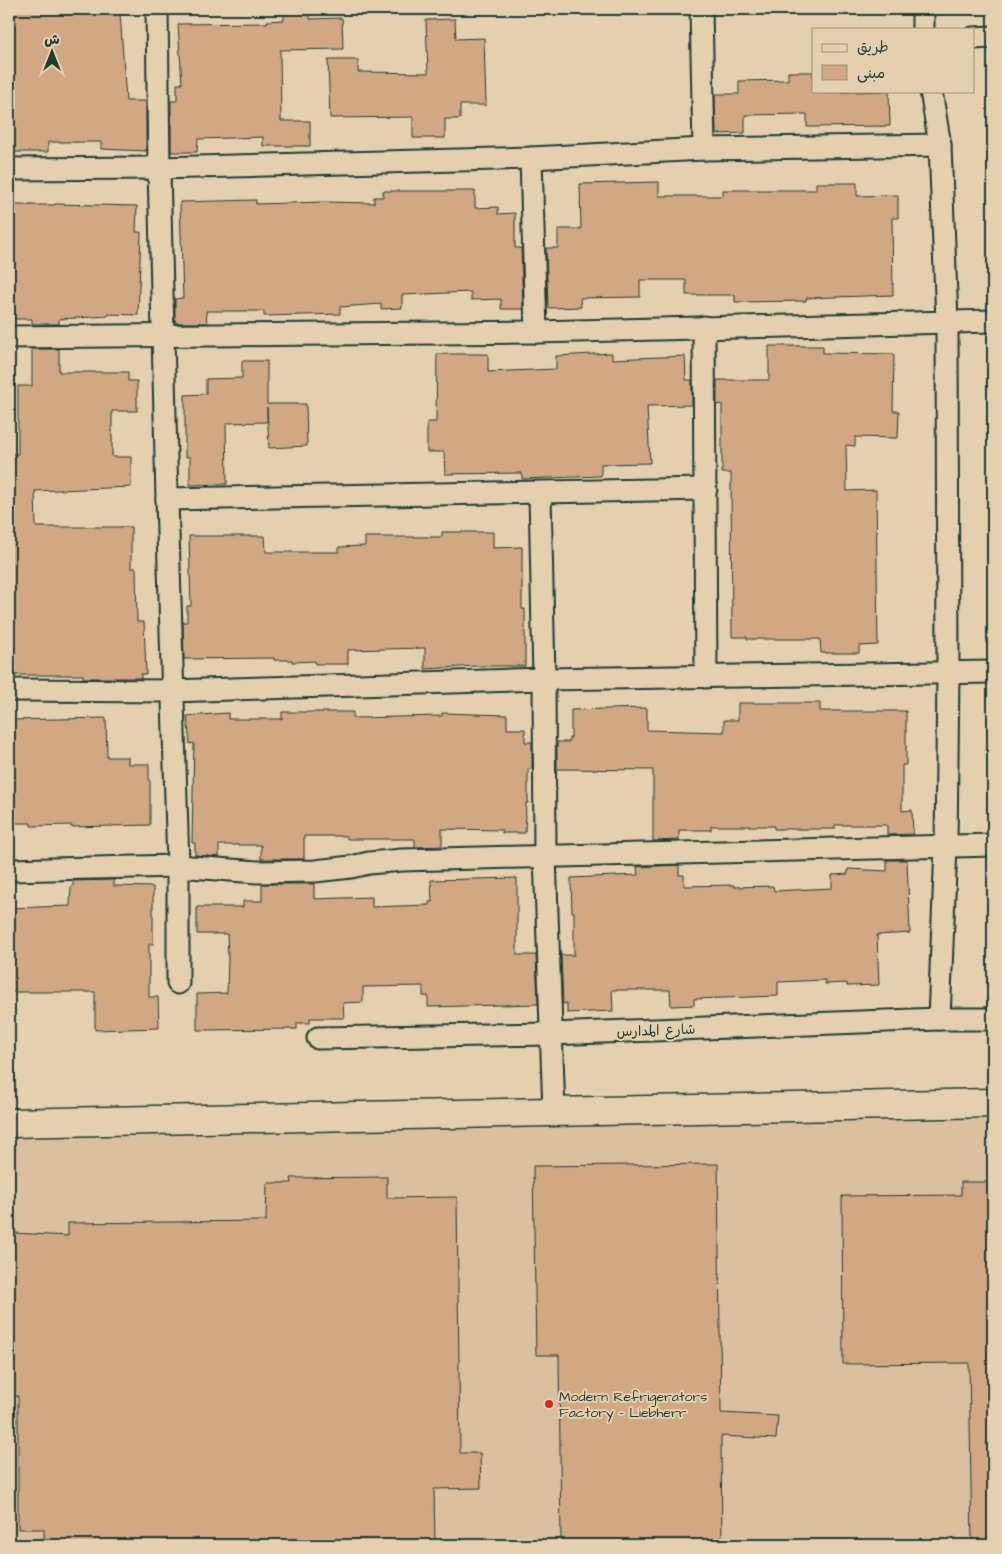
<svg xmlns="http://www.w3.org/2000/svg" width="1002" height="1554" viewBox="0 0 1002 1554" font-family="'Architects Daughter','Playpen Sans Arabic',sans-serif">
	<rect width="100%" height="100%" fill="#e4cfae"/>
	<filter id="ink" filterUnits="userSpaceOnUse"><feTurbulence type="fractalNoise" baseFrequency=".02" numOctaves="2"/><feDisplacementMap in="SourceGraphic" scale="10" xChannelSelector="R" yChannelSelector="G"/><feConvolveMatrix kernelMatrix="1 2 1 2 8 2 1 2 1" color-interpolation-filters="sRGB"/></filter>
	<g filter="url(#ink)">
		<path fill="#dbc09f" d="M 993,1091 L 993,1545 L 9,1545 L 9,1122 Z"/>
		<g fill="#d2a884" stroke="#1f3d34">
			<path d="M 9,9 L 114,9 L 114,12 L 120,12 L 126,101 L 146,101 L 146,151 L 101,149 L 101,142 L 48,142 L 48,152 L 10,152 Z"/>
			<path d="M 284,9 L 310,9 L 310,19 L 342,18 L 343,49 L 280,50 L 281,121 L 310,121 L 310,146 L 263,146 L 263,137 L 198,139 L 197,152 L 171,152 L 171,101 L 177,101 L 177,84 L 182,84 L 178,24 L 267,23 L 267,21 L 284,20 Z"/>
			<path d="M 455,19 L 456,39 L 484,38 L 486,105 L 460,105 L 460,119 L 445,119 L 445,138 L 413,138 L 413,117 L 330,118 L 328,60 L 358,60 L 358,72 L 428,73 L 426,20 Z"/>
			<path d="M 788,72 L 813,72 L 813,93 L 889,91 L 890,126 L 807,127 L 807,114 L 745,115 L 745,133 L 716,134 L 715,94 L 739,94 L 739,81 L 788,80 Z"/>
			<path d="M 659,182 L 659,196 L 723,196 L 723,190 L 816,190 L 816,183 L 857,183 L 857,196 L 898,195 L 898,218 L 892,218 L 893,295 L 806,298 L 806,301 L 735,302 L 735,295 L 686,295 L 686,280 L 640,280 L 640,297 L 580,298 L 581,307 L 548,308 L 546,248 L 558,248 L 558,229 L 581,229 L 580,184 Z"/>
			<path d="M 383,191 L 475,191 L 475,208 L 498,207 L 498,214 L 515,213 L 515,248 L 521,248 L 523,309 L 501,309 L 501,299 L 471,300 L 471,292 L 402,295 L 402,308 L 381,309 L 381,304 L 340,307 L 340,314 L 264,316 L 264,311 L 206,311 L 207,323 L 175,323 L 175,299 L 183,298 L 180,202 L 256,200 L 256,204 L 324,202 L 374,203 L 374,197 L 383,197 Z"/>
			<path d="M 55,204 L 137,206 L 136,232 L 141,232 L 138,315 L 108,314 L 108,316 L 59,319 L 59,324 L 32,324 L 32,319 L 9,319 L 9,205 L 55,205 Z"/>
			<path d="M 769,346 L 823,346 L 823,353 L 894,354 L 893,411 L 899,411 L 898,438 L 855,437 L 855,446 L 846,445 L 847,491 L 876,490 L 878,645 L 859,646 L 859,653 L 821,653 L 820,639 L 747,639 L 747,637 L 732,637 L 731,473 L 722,473 L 722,404 L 717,405 L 717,380 L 769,380 Z"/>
			<path d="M 32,349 L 59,349 L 59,372 L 128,372 L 128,381 L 137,381 L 137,411 L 112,411 L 112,457 L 131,457 L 131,487 L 35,491 L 36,527 L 131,527 L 131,568 L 136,568 L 137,622 L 144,622 L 146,674 L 141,674 L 141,678 L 83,678 L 83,675 L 9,675 L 9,454 L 18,454 L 18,386 L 32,386 Z"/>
			<path d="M 612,353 L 612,359 L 685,356 L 686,380 L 692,380 L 692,405 L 647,406 L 650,463 L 601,464 L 601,476 L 522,479 L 522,473 L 445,474 L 444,452 L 427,452 L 427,422 L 436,422 L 437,354 L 488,354 L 488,372 L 556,369 L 556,356 Z"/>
			<path d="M 242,361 L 267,361 L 267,404 L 306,404 L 307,446 L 269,448 L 267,407 L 267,422 L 226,423 L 227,484 L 190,485 L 190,457 L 185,457 L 185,395 L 206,394 L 206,379 L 242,378 Z"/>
			<path d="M 442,532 L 493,532 L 493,548 L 522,547 L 522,609 L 525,609 L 525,666 L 477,666 L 425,669 L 425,648 L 348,650 L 348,664 L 315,664 L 315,661 L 292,662 L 292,660 L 274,660 L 274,658 L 184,659 L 183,622 L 187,622 L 187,606 L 191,606 L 189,536 L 265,536 L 266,552 L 339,552 L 339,547 L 365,546 L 365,537 L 442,537 Z"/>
			<path d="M 738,703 L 820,703 L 820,711 L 906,711 L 906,765 L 902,765 L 902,811 L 912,810 L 913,834 L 887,835 L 887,825 L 835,825 L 835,829 L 774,829 L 774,826 L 711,826 L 711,830 L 679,830 L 679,840 L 653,841 L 653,770 L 557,769 L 557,742 L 569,742 L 569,738 L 571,738 L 571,710 L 647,708 L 647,730 L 724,732 L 724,720 L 738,720 Z"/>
			<path d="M 282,712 L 353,712 L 353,718 L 442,716 L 442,713 L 507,715 L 507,729 L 525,729 L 525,742 L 532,742 L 532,769 L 528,769 L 528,803 L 526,803 L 525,833 L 502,833 L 502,830 L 442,829 L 442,846 L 415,847 L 415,839 L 347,839 L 347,836 L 304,836 L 304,859 L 261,859 L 261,845 L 219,845 L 219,857 L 195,855 L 195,843 L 192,843 L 194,743 L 190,744 L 187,716 L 228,713 L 228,719 L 282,719 Z"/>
			<path d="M 106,718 L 107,757 L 128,757 L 128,764 L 149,764 L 149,781 L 150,781 L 150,825 L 71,827 L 71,825 L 31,826 L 31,823 L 14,823 L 14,820 L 9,820 L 9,720 Z"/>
			<path d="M 887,860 L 907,860 L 910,933 L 877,935 L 879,985 L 847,986 L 847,983 L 825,984 L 825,980 L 778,982 L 778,996 L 694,999 L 694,1005 L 671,1006 L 670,990 L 612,990 L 613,1011 L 567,1013 L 567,1003 L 563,1004 L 561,955 L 574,955 L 574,912 L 572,912 L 571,878 L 638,875 L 637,867 L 679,865 L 679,875 L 684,875 L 684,886 L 734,885 L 734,887 L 773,886 L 774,891 L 832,888 L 832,875 L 848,874 L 848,869 L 887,871 Z"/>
			<path d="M 517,878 L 517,955 L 536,955 L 538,1004 L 428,1007 L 428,996 L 423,996 L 423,986 L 363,987 L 363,1002 L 343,1003 L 344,1018 L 310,1018 L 310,1023 L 297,1023 L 297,1029 L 197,1030 L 197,994 L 227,993 L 228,957 L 227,934 L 197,934 L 197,907 L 243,907 L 243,901 L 262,901 L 262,884 L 314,884 L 314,899 L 372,897 L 372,907 L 429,905 L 429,902 L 432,902 L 431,880 Z"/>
			<path d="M 114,880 L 114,886 L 153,887 L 153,944 L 149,944 L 149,997 L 158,997 L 159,1028 L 95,1030 L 95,992 L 9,992 L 9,908 L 70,906 L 71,887 L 73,886 L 73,881 Z"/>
			<path d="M 718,1164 L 721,1413 L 778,1416 L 776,1439 L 721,1436 L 722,1545 L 561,1545 L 559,1355 L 536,1355 L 533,1166 Z"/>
			<path d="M 387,1177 L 387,1198 L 457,1197 L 460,1453 L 480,1453 L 481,1488 L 434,1489 L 435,1545 L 44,1545 L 44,1529 L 18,1529 L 18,1396 L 9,1396 L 9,1239 L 14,1239 L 14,1233 L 68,1236 L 68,1223 L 266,1221 L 267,1183 L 292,1183 L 291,1178 Z"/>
			<path d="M 961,1182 L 993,1182 L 993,1545 L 972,1545 L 969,1363 L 843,1364 L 842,1196 L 961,1195 Z"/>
		</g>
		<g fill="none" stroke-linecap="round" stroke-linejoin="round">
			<g stroke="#1f3d34" stroke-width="25">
				<g id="street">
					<path d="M 157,9 L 159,168 L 167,499 L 178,866 L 178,983"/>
					<path d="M 701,9 L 704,149"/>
					<path d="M 923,29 L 923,9"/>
					<path d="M 973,38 L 993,37"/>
					<path d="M 931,91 L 940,145 L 947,321 L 948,673 L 946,846 L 939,1019"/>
					<path d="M 531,158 L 536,332"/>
					<path d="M 9,169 L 159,168 L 531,158 L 704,149 L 940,145"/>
					<path d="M 704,327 L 706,677"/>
					<path d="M 9,337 L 536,332 L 993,321"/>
					<path d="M 540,493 L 544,679 L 545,856 L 554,1112"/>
					<path d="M 167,499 L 706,489"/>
					<path d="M 9,690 L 172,691 L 544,679 L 993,672"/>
					<path d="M 9,870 L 178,866 L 257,872 L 315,871 L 351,867 L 369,863 L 402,860 L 993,845"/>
					<path d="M 318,1038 L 551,1034 L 939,1019 L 993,1019"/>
				</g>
			</g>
			<g stroke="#1f3d34" stroke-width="31">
				<path id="secondary" d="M 9,1123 L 993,1103"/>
			</g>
			<use href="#street" stroke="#e4cfae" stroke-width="21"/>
			<use href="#secondary" stroke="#e4cfae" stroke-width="28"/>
		</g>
	</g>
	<circle fill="#c8321e" stroke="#e4cfae" stroke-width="2" cx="549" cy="1404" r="5"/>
	<g text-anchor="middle" stroke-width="4" stroke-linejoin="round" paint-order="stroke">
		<g font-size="14" fill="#1f3d34" stroke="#e4cfae">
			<text transform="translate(656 1030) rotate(-2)" y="5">شارع المدارس</text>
		</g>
		<g font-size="14" fill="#1f3d34" stroke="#e4cfae" text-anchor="start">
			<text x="559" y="1401">Modern Refrigerators<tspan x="559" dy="16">Factory - Liebherr</tspan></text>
		</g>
	</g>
	<rect width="1002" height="1554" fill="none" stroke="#e4cfae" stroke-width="30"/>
	<rect x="15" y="15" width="972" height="1524" fill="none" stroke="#1f3d34" stroke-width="2" filter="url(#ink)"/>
	<rect x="812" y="28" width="162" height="65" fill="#e4cfae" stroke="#95957d"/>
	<rect x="822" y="44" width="25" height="8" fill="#e4cfae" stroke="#95957d"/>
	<text x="857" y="52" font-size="15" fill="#1f3d34">طريق</text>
	<rect x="822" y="65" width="25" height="15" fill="#d2a884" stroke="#95957d"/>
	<text x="857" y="78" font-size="15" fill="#1f3d34">مبنى</text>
	<g transform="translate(52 52)" stroke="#e4cfae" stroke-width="4" paint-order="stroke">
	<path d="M0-4L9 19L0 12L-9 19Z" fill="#1f3d34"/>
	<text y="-8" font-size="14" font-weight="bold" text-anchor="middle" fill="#1f3d34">ش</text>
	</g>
</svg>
